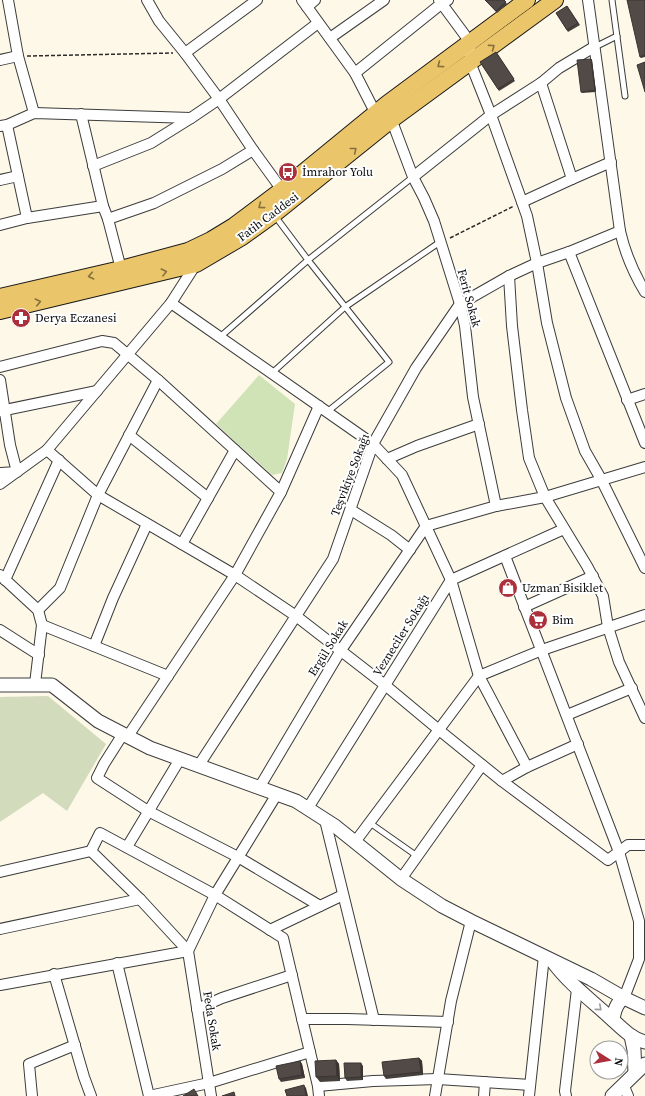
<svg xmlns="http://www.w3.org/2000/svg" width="645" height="1096" viewBox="0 0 645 1096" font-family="'Source Serif 4',serif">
	<rect width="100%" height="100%" fill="#fdf8e8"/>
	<path fill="#cfe3b6" d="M 259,375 L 295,404 L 287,459 L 282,473 L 272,475 L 216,424 Z"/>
	<path fill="#d3dbbd" d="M 48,696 L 106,744 L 67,811 L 43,793 L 0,822 L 0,697 Z"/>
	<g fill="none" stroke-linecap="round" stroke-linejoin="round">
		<g stroke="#3c3c3c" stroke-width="7">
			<g id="service">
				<path d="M 612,0 L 625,96"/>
				<path d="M 595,47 L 617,36"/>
				<path d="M 275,216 L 308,260 L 389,362 L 327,412"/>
				<path d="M 220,337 L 308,260 L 413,177"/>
				<path d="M 272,373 L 345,307 L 440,242"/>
				<path d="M 370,823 L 417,856"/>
			</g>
		</g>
		<g stroke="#3c3c3c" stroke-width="12">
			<g id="minor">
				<path d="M 8,0 L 18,56 L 34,113"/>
				<path d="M 147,0 L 159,21 L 185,53 L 219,99 L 253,150 L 282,190"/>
				<path d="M 302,0 L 355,73 L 376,114"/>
				<path d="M 439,0 L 470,42 L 470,62 L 491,115 L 527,216 L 537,263 L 547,323 L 566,398 L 585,451 L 601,479 L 645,568"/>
				<path d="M 588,0 L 620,231 C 625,253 633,272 645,292"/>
				<path d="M 307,7 L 315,0"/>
				<path d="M 330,38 L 384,0"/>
				<path d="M 185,53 L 257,0"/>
				<path d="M 0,60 L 18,56"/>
				<path d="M 355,73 L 441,4 L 448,0"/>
				<path d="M 541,83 L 572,179"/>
				<path d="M 81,114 L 103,206 L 108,219 L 121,269"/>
				<path d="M 390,116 L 413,177 L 424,198 L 434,221 L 460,304 L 465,326 L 473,397 L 496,506"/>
				<path d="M 7,125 L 27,218"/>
				<path d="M 0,126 L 7,125 L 34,113 L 191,118 L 219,99 L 318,23"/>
				<path d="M 93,166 L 151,143 L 191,118"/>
				<path d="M 413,177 L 491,115 L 541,83 L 559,68 L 594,47"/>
				<path d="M 0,180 L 18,176"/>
				<path d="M 522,202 L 572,179 L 611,162"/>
				<path d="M 108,219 L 154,203 L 222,169 L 253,150"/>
				<path d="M 0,225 L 27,218 L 103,206"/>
				<path d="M 569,252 L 645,443"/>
				<path d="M 509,276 L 512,326 L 522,410 L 529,458 L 545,497 L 587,566 L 603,596 L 608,627 L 619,662 L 645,718"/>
				<path d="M 171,303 L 373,444 L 402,475 L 451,580 L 479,676 L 527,767"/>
				<path d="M 0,367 L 102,341 L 114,343 L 158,380 L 281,492"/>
				<path d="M 0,380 L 10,445 L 17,472 L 0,473"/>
				<path d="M 627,400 L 645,394"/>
				<path d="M 0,411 L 97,391"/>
				<path d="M 129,435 L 208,498"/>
				<path d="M 47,450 L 98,495 L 235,575 L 296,616 L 385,685 L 439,730 L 502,781 L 608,860 L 628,845 L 645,845"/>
				<path d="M 387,459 L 417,446 L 479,424"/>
				<path d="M 0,484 L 47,450 L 171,303 L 196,264"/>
				<path d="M 351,510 L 391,535 L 410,550"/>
				<path d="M 182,544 L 235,450"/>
				<path d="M 505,556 L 619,852 L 639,921 L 639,959 L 624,998"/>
				<path d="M 0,575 L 38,610 L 42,625 L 35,684"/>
				<path d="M 5,580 L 59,460"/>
				<path d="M 524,607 L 593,576"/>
				<path d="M 38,610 L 60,588 L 98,495 L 158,380"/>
				<path d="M 42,625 L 168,676"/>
				<path d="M 0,630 L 39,655"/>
				<path d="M 94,646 L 113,598 L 147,524"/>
				<path d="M 567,715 L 632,688"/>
				<path d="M 123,734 L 104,764 L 97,778 L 148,811 L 238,857 L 320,906"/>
				<path d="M 128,736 L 235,575 L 281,492 L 319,406"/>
				<path d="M 199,765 L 333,559 L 373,444 L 416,368 L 460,304 L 509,276 L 537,263 L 569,252 L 620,231"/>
				<path d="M 502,781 L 527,767 L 578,744"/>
				<path d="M 259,788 L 341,650 L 426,526 L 496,506 L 545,497 L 645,467"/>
				<path d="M 308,808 L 451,580 L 564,529"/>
				<path d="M 325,820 L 374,1020"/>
				<path d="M 355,842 L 479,676 L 542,650 L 645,615"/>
				<path d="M 127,847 L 180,759"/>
				<path d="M 0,872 L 91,851"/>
				<path d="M 401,879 L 482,765"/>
				<path d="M 0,929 L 140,899"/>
				<path d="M 270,930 L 343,895"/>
				<path d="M 188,951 L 140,899 L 91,851 L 100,833 L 215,895 L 283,938 L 318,1086 L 319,1096"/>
				<path d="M 188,951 L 215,895 L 277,794"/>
				<path d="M 188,951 L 211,1096"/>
				<path d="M 117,963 L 149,1096"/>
				<path d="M 54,974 L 84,1077 L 91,1096"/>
				<path d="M 0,985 L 188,951"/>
				<path d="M 197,1009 L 222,998 L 292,975"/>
				<path d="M 302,1019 L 347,1019 L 448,1022"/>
				<path d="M 623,1084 L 628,1096"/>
				<path d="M 318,1086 L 373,1081 L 438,1079 L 530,1085"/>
				<path d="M 32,1096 L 29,1064 L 75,1045"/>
				<path d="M 149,1096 L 209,1083 L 310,1052"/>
				<path d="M 435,1096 L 451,1001 L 471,921"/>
				<path d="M 484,1096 L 485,1082"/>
				<path d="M 529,1096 L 544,956"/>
				<path d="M 566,1096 L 565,1091 L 577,989"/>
			</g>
		</g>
		<g stroke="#3c3c3c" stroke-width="15">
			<g id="tertiary">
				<path d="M 0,685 L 52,685 L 98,721 L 150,748 L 296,801 L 335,826 L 401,879 L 442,906 L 471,921 L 591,979 L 624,998 L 645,1008"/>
				<path d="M 553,962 C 568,982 587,997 605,1013 C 618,1024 629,1038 645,1042"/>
				<path d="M 613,1020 C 614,1011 616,1003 624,998"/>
				<path d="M 631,1036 L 634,1050 L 635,1073"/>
				<path d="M 612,1096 L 645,1064"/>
			</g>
		</g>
		<g stroke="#1a1a1a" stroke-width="18">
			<g id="primary">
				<path d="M 0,297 L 121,269 L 188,251 L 211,240 L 234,226 L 282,190 L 387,104 L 527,0"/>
				<path d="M 0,311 L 196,264 L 242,237 L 274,214 L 391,120 L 555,0"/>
			</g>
		</g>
		<g stroke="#2b2b2b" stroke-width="1.5" stroke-dasharray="4 2" stroke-linecap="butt">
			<path d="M 27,56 L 173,53"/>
			<path d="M 450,238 L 514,206"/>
		</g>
		<use href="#service" stroke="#fff" stroke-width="5"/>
		<use href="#minor" stroke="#fff" stroke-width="10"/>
		<use href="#tertiary" stroke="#fff" stroke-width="13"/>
		<use href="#primary" stroke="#ebc56a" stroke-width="16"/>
	</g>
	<g fill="#46403d">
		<path d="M 485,0 L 504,0 L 507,4 L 497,13 Z"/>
		<path d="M 645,0 L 645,57 L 641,58 L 640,57 Z"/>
		<path d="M 567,6 L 580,25 L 568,32 L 556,13 Z"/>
		<path d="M 496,52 L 515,81 L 499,91 L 480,62 Z"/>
		<path d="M 591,59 L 592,60 L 596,92 L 582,93 L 581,92 Z"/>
		<path d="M 419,1058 L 422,1061 L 423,1075 L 386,1079 L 384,1076 Z"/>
		<path d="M 336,1060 L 339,1064 L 340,1081 L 320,1082 L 316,1077 Z"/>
		<path d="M 300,1061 L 302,1064 L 305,1078 L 281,1082 L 279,1079 Z"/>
		<path d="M 363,1066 L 363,1080 L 347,1081 L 345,1078 Z"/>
	</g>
	<g fill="#393432">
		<path d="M 591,59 L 592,60 L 596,92 L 595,90 Z"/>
		<path d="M 419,1058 L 422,1061 L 423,1075 L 421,1072 Z"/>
		<path d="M 336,1060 L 339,1064 L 340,1081 L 337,1076 Z"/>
		<path d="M 300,1061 L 302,1064 L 305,1078 L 302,1075 Z"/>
		<path d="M 361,1063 L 363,1066 L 363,1080 L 361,1077 Z"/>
		<path d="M 304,1085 L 306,1088 L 308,1096 L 306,1096 Z"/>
	</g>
	<g fill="#514a47" stroke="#393432">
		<path d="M 485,0 L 504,0 L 506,2 L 496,11 Z"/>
		<path d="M 627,0 L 645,0 L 645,55 L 640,57 Z"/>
		<path d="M 567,6 L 578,23 L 567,30 L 556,13 Z"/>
		<path d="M 496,52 L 514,79 L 498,89 L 480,62 Z"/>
		<path d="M 591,59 L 595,90 L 581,92 L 577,60 Z"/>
		<path d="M 645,62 L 645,92 L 637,65 Z"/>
		<path d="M 419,1058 L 421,1072 L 384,1076 L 382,1062 Z"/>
		<path d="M 336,1060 L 337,1076 L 316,1077 L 315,1061 Z"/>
		<path d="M 300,1061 L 302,1075 L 279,1079 L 276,1066 Z"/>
		<path d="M 344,1063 L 361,1063 L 361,1077 L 345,1078 Z"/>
		<path d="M 304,1085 L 306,1096 L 287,1096 L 285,1090 Z"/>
		<path d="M 194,1089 L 198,1096 L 183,1096 Z"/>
		<path d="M 234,1092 L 235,1096 L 222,1096 Z"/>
	</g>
	<defs><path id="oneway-chevron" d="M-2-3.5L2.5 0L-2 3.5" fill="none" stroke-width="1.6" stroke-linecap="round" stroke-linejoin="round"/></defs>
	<g stroke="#85703e">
		<use href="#oneway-chevron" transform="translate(492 47) rotate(-36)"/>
		<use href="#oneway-chevron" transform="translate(440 65) rotate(143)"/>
		<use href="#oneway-chevron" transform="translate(354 150) rotate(-39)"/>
		<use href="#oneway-chevron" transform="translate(261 206) rotate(143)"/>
		<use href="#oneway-chevron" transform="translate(164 272) rotate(-14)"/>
		<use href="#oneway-chevron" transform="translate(91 276) rotate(167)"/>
		<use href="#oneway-chevron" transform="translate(38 302) rotate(-13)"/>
	</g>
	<use stroke="#9d9d9d" href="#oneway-chevron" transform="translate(599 1008) rotate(41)"/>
	<defs>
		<g id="bus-disc" transform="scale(1)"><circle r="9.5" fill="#ab303c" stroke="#fff"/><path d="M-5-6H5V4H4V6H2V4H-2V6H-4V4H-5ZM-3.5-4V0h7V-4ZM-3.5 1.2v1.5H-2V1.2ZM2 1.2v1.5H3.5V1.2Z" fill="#fff"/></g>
		<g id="pharmacy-disc" transform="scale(1)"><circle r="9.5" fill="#ab303c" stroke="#fff"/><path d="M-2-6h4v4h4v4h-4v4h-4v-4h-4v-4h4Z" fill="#fff"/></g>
		<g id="shop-disc" transform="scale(1)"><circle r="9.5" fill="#ab303c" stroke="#fff"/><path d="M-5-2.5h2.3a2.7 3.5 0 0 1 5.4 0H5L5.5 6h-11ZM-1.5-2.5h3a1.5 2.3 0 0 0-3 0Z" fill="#fff"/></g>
		<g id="supermarket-disc" transform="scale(1)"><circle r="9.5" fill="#ab303c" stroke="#fff"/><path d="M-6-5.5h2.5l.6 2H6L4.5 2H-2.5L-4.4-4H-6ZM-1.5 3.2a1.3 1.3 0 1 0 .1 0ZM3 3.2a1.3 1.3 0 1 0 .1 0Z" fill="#fff"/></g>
	</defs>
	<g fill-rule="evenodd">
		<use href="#bus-disc" x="288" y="172"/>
		<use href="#pharmacy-disc" x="21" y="318"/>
		<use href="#shop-disc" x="508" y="588"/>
		<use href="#supermarket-disc" x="538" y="620"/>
	</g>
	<g text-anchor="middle" stroke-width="4" stroke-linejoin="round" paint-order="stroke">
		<g font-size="12" fill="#090909" stroke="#fff" text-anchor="start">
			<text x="302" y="176">İmrahor Yolu</text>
			<text x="35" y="322">Derya Eczanesi</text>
			<text x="522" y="592">Uzman Bisiklet</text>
			<text x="552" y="624">Bim</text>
		</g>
		<g font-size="12" fill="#090909" stroke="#fff">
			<text transform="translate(268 217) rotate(-37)" y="4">Fatih Caddesi</text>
			<text transform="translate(469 298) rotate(75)" y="4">Ferit Sokak</text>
			<text transform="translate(350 475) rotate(-69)" y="4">Teşvikiye Sokağı</text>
			<text transform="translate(401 635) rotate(-58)" y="4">Vezneciler Sokağı</text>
			<text transform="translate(328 648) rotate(-58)" y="4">Ergül Sokak</text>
			<text transform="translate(212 1021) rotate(81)" y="4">Feda Sokak</text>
		</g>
	</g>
	<g transform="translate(609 1060) rotate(101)"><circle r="19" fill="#ffffff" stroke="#9d9d9d"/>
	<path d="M0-3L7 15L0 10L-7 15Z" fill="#ab303c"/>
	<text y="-6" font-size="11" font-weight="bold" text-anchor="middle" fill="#090909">N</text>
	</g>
</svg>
